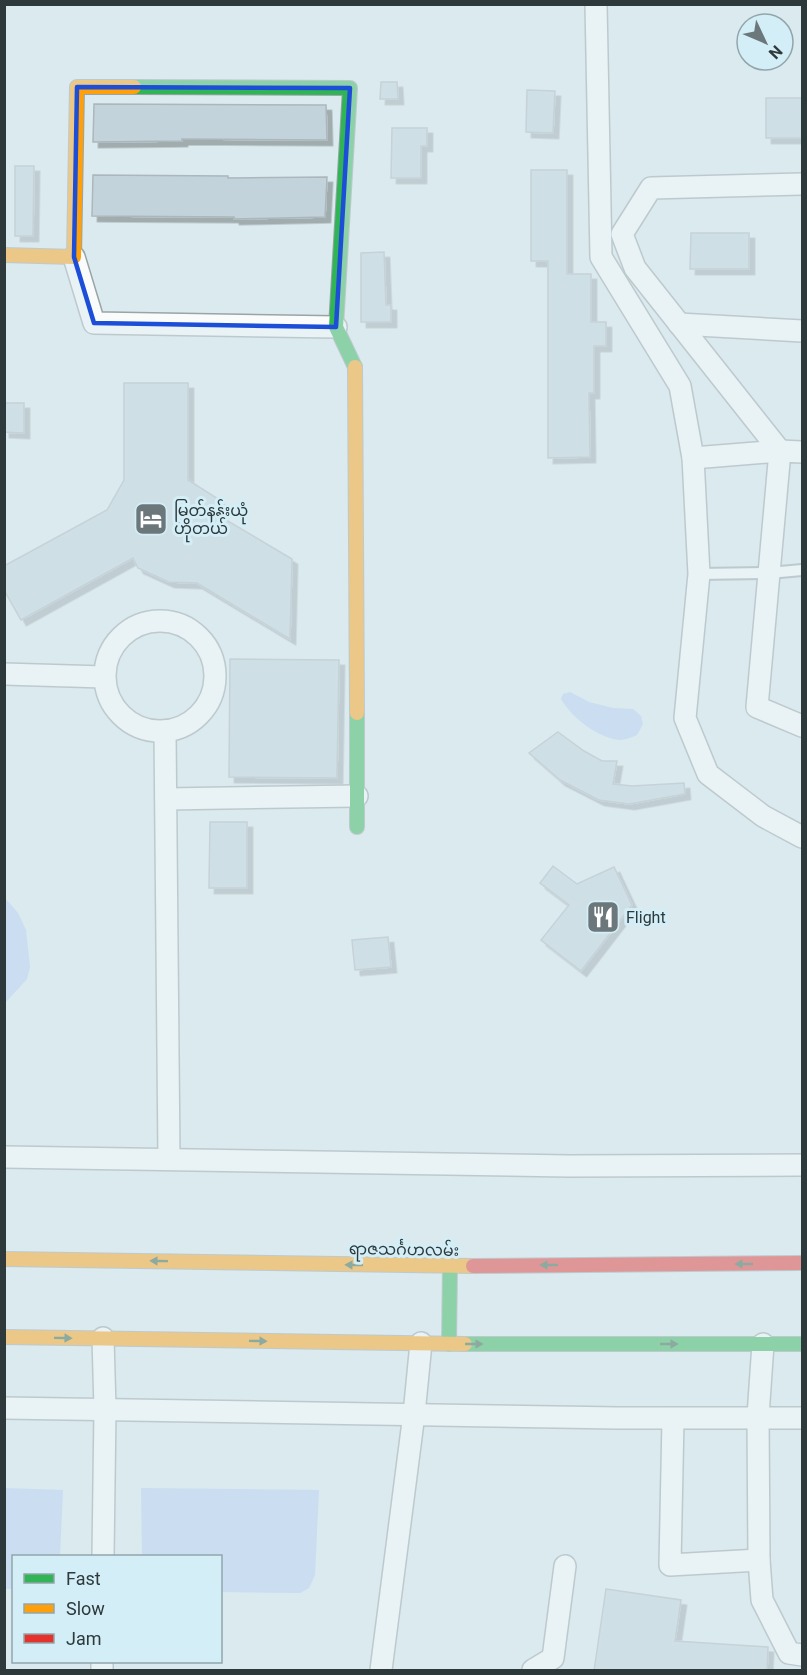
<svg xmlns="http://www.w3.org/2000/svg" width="807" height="1675" viewBox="0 0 807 1675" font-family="Roboto,'Noto Sans Myanmar',sans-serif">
	<defs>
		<filter id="shadow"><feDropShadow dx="5.5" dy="5.5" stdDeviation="0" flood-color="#0004"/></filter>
	</defs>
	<rect width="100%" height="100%" fill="#dbeaee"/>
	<g fill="#b6cef3">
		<path d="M 570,692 L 589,702 L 613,708 L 633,709 L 641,716 L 643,724 L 637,735 C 632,737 625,740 619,740 C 597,737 572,718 561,699 L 563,694 Z"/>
		<path d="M 4,897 L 18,913 L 26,930 L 30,967 L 27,979 L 5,1003 Z"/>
		<path d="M 5,1488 L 63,1490 L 60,1556 L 14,1556 L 13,1589 L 5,1589 Z"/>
		<path d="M 141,1488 L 319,1490 L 315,1575 L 309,1588 L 300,1593 L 221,1592 L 220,1556 L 142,1556 Z"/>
	</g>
	<g fill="#c2d3dc" stroke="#acb7bb" stroke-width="1.5" filter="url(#shadow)">
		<path d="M 381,82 L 397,82 L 398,99 L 380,99 Z"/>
		<path d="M 527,90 L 555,91 L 553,133 L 526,132 Z"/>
		<rect x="766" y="98" width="36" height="40"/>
		<path d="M 94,104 L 326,105 L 327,140 L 182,139 L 182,141 L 93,142 Z"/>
		<path d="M 392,128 L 427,128 L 427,146 L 421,146 L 421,178 L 391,178 Z"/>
		<path d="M 15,166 L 34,166 L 33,236 L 15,236 Z"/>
		<path d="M 531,170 L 567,170 L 567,274 L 591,274 L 591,322 L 606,322 L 606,346 L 594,346 L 594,393 L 589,393 L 590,457 L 548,458 L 548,261 L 531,261 Z"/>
		<path d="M 93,175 L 228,176 L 228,178 L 327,177 L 325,217 L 234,219 L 234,217 L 92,216 Z"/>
		<path d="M 691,233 L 749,233 L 749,269 L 690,269 Z"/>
		<path d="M 384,252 L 386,305 L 391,305 L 391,322 L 361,322 L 361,253 Z"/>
		<path d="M 124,383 L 188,383 L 188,480 L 223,502 L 216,514 L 292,559 L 290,639 L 197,583 L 169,582 L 138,568 L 133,558 L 21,620 L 4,590 L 4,566 L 107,510 L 124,480 Z"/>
		<path d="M 4,403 L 24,403 L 24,433 L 4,432 Z"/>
		<path d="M 230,659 L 339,660 L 337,778 L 229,777 Z"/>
		<path d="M 558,732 L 584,751 L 602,761 L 617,761 L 613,784 L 632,786 L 684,783 L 685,794 L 629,804 L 599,800 L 560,780 L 529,753 Z"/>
		<path d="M 210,822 L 247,822 L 247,888 L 209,888 Z"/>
		<path d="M 553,866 L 577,884 L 614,867 L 632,905 L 581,971 L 541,940 L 569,905 L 540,883 Z"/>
		<path d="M 388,937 L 391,967 L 355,970 L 352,940 Z"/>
		<path d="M 606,1589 L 681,1600 L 675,1641 L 768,1647 L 767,1671 L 594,1671 Z"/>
	</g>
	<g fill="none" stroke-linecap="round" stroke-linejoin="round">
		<g stroke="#98a4a7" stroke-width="14">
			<path id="lane" d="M 699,574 L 769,573 L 802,570"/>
		</g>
		<g stroke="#98a4a7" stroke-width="24">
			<g id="street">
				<path d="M 596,4 L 601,257 L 680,386 L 693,458 L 780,451"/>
				<path d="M 74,257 L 94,323 L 336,327"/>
				<path d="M 679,324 L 802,331"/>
				<path d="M 780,451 L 635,268 L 622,234 L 651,188 L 802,184"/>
				<path d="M 802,452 L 780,451 L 757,707 L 802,726"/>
				<path d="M 693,458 L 699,574 L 685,718 L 708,774 L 763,816 L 802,837"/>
				<circle cx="160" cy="676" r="55"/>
				<path d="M 4,674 L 104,677"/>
				<path d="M 165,731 L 169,1159"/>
				<path d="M 166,799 L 357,796"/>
				<path d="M 4,1157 L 569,1166 L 802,1165"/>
				<path d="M 103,1338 L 105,1409 L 103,1556"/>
				<path d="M 763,1344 L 758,1416 L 759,1560 L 762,1600 L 789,1653 L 802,1655"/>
				<path d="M 4,1408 L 618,1418 L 802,1418"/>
				<path d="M 673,1419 L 670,1565 L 759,1560"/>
				<path d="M 102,1670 L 102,1662"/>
				<path d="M 381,1670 L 414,1414 L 421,1343"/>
				<path d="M 533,1670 L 553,1658 L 565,1566"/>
			</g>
		</g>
		<g stroke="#98a4a7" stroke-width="16">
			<g id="fast">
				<path d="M 134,87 L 350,88 L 336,327 L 355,367"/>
				<path d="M 357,713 L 357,827"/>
				<path d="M 449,1344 L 450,1266"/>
				<path d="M 465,1344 L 802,1344"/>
			</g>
		</g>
		<g stroke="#98a4a7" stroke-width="16">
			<g id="slow">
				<path d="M 4,255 L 74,257 L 77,87 L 134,87"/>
				<path d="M 355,367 L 357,713"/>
				<path d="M 4,1259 L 473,1266"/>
				<path d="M 4,1337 L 465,1344"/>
			</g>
		</g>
		<g stroke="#98a4a7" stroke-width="16">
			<path id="jam" d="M 473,1266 L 802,1263"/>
		</g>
		<use href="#lane" stroke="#fafcfc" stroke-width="10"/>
		<use href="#street" stroke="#fafcfc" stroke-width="21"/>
		<use href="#fast" stroke="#30b455" stroke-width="14"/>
		<use href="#slow" stroke="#ff9f0a" stroke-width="14"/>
		<use href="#jam" stroke="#e5322d" stroke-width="14"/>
	</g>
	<defs><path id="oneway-solid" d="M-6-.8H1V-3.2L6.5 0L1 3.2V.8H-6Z" transform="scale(1.5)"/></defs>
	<g fill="#2f5e44">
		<use href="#oneway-solid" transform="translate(159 1261) rotate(-179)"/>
		<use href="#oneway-solid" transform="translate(744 1264) rotate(180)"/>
		<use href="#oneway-solid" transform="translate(354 1265) rotate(-179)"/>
		<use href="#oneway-solid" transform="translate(549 1265) rotate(180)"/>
		<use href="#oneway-solid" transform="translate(63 1338) rotate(1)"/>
		<use href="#oneway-solid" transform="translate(258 1341) rotate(1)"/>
		<use href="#oneway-solid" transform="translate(474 1344)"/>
		<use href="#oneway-solid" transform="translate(669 1344)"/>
	</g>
	<path d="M0 0H807V1675H0ZM 77,87 L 350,88 L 336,327 L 94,323 L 74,257 Z" fill="#dbeaee" fill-opacity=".55" fill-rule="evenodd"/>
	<path fill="none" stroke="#1d4ed8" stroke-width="4.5" stroke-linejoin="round" d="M 77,87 L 350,88 L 336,327 L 94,323 L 74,257 Z"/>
	<defs>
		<g id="hotel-square" transform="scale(1.725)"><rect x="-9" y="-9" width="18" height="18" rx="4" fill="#6b777a" stroke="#d3eef6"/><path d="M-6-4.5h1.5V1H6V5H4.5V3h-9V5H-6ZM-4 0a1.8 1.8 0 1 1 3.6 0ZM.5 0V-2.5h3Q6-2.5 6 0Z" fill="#fff"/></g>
		<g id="restaurant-square" transform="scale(1.725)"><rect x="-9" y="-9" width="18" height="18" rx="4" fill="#6b777a" stroke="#d3eef6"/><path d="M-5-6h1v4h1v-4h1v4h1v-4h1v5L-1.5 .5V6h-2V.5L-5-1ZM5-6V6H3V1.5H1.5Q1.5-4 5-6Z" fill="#fff"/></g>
	</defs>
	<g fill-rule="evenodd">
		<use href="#hotel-square" x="151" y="519"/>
		<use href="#restaurant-square" x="603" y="917"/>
	</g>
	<g text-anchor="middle" stroke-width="6" stroke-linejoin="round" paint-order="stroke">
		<g font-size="16" fill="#2e393c" stroke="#d3eef6" text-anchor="start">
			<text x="174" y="516">မြတ်နန်းယုံ<tspan x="174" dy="18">ဟိုတယ်</tspan></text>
			<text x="626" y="923">Flight</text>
		</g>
		<g font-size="16" fill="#2e393c" stroke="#d3eef6">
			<text transform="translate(404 1249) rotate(1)" y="6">ရာဇသင်္ဂဟလမ်း</text>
		</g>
	</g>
	<rect width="807" height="1675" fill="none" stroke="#2e393c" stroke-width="12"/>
	<rect x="12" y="1555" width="210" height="108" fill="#d3eef6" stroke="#91a6ac" stroke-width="1.5"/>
	<rect x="24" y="1574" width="30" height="9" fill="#30b455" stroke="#91a6ac" stroke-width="1.5"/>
	<text x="66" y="1585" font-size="18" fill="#2e393c">Fast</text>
	<rect x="24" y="1604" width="30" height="9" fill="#ff9f0a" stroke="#91a6ac" stroke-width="1.5"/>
	<text x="66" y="1615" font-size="18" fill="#2e393c">Slow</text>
	<rect x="24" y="1634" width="30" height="9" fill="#e5322d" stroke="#91a6ac" stroke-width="1.5"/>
	<text x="66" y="1645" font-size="18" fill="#2e393c">Jam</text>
	<g transform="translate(765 42) rotate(134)"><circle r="28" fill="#d3eef6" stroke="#91a6ac" stroke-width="1.5"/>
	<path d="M0-4.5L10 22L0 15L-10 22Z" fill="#6b777a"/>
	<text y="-9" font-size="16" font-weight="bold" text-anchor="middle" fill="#2e393c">N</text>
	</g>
</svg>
